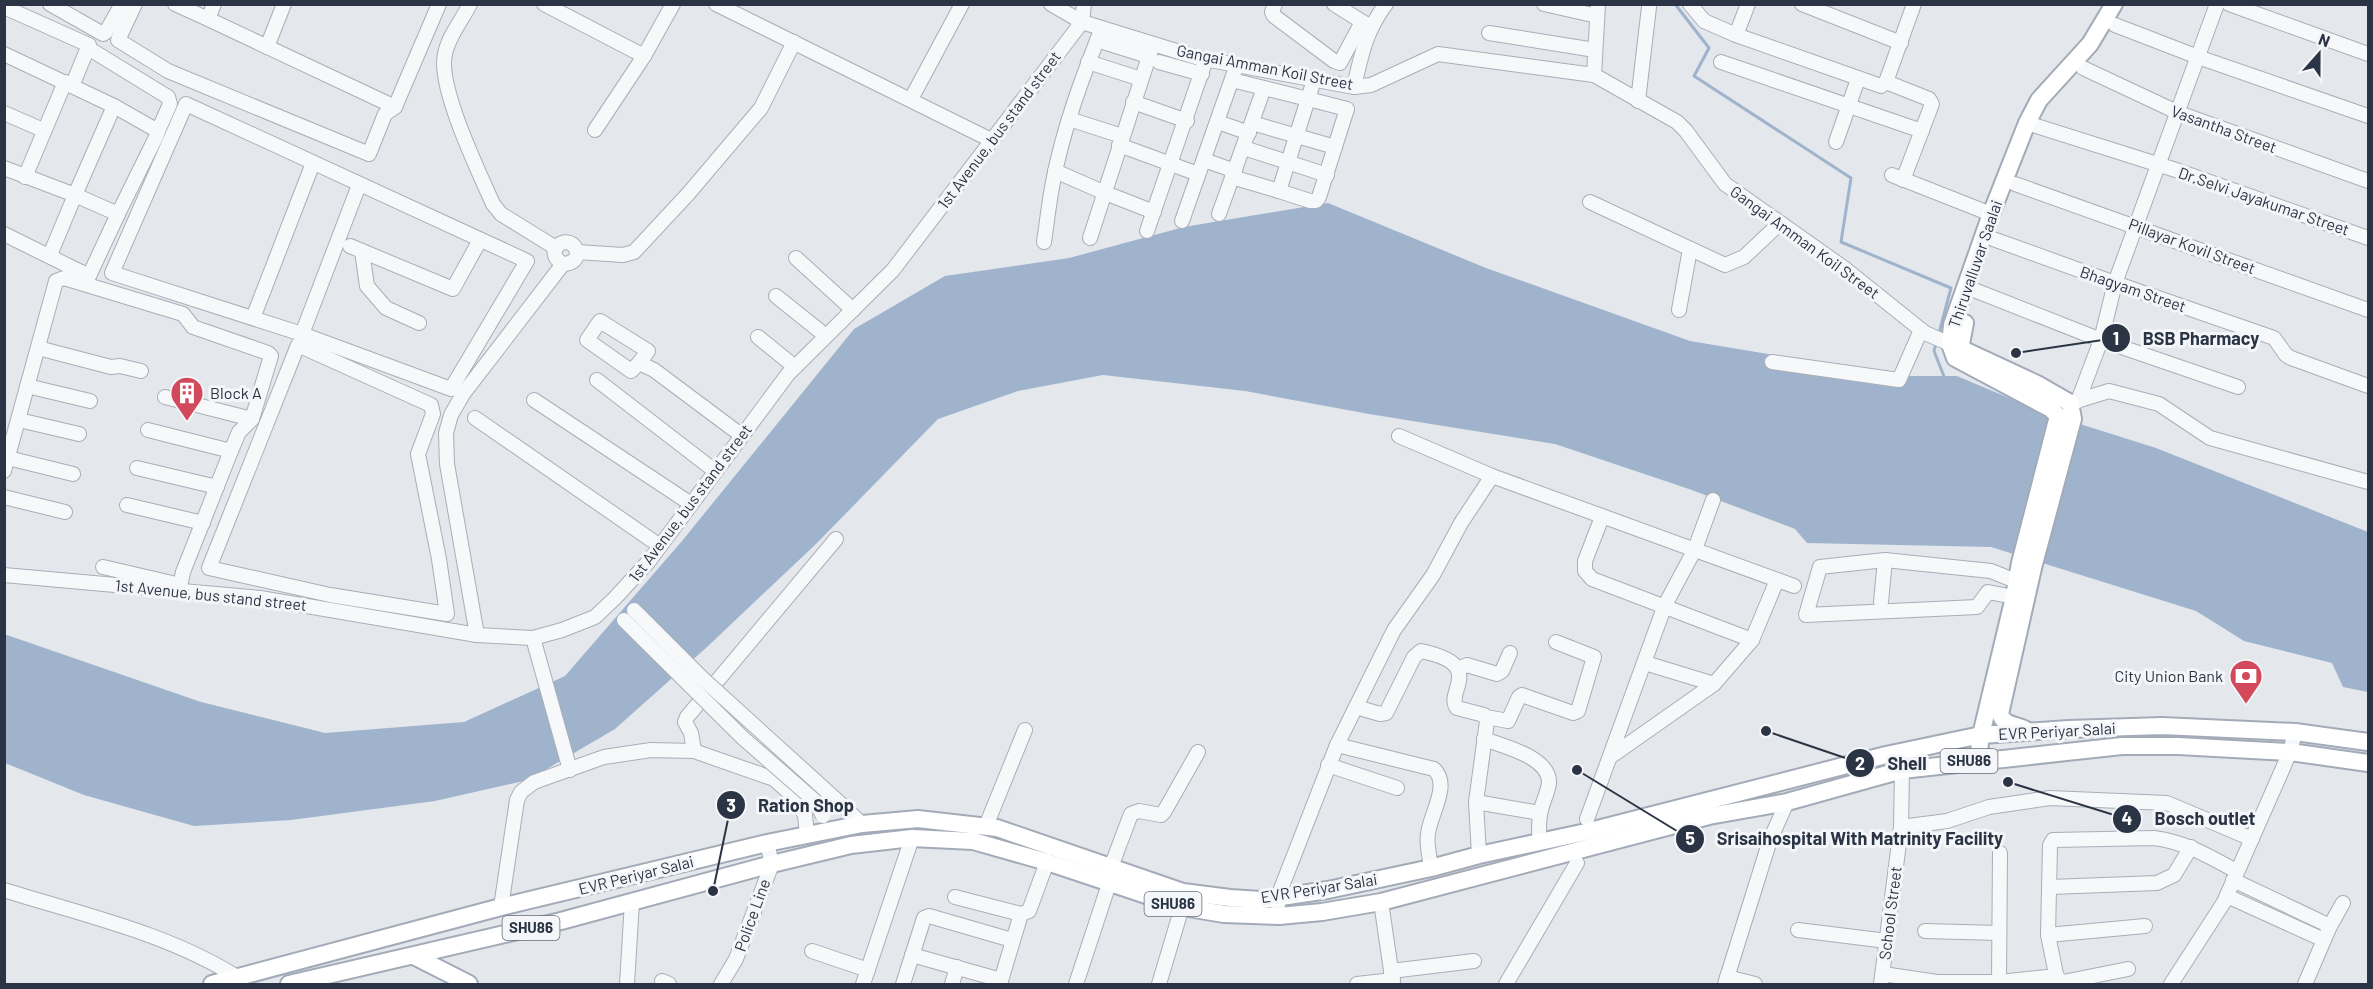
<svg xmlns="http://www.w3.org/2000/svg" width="2373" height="989" viewBox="0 0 2373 989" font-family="Barlow,sans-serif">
	<rect width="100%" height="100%" fill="#e4e7ec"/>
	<path fill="#9fb4cc" d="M 1328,203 L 1486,268 L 1690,341 L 1900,376 L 1957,376 L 2042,412 L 2156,448 L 2368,532 L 2368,692 L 2343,687 L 2332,663 L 2244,641 L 2196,611 L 1991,547 L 1807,543 L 1795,529 L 1689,489 L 1555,444 L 1369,414 L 1245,391 L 1103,375 L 1018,391 L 938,419 L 817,543 L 707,647 L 615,729 L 528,780 L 435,801 L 291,820 L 194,826 L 84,795 L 5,763 L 4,634 L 201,702 L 325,733 L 464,722 L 565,676 L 682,541 L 854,329 L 945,276 L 1069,258 L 1184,227 Z"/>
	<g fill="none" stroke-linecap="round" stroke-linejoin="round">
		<g stroke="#9fb4cc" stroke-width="3">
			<path d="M 1675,4 L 1709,48 L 1694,76 L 1851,178 L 1841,242 L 1951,288 L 1939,333"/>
			<path d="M 1936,343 L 1934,351 L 1945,379"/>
		</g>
		<g stroke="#a9aeb7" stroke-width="16">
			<g id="minor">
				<path d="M 50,4 L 103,34 L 106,32 L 122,4"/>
				<path d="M 135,4 L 118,40 L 168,71 L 369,154 L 385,114 L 395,107 L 439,4"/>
				<path d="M 175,4 L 208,19 L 214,4"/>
				<path d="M 470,4 C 462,20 448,37 445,54 C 437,86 479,172 493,204 L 501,214 L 556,248"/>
				<path d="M 544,4 L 644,56"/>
				<path d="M 716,4 L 991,140"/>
				<path d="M 1051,4 L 1082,22 L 1199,58 L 1354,87 L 1371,85 L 1438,54 L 1594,75 L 1677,122 L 1686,131 L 1725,184 L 1844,268 L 1925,333 L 1950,344 L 1960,344"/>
				<path d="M 1275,4 L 1272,12 L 1274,16 L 1334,61 L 1340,63 L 1362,22"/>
				<path d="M 1334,4 L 1369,26"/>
				<path d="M 1544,4 L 1597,16"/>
				<path d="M 1690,4 L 1704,21 L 1736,35 L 1881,86 L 1886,82 L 1914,4"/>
				<path d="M 1802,4 L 1901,43"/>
				<path d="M 2229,4 L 2368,54"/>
				<path d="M 4,7 L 89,45 L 72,86"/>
				<path d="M 208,19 L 395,107"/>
				<path d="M 2115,25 L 2198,57 L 2368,116"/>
				<path d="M 1489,33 L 1595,50"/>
				<path d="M 1736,35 L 1748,4"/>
				<path d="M 1097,40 L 1148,56"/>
				<path d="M 267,47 L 284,4"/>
				<path d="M 88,48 L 168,97 L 170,104 L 158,131"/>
				<path d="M 4,54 L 114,106 L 75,195 L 4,168"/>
				<path d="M 1088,62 L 1141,79"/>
				<path d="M 1159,62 L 1202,74"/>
				<path d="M 1721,62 L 1922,131"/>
				<path d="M 2083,68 L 2179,113 L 2368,181"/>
				<path d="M 1594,75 L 1598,4"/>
				<path d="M 1232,80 L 1308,99 L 1279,191 L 1310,201 L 1316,201 L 1319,197 L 1347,109 L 1308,99 L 1314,80"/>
				<path d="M 1886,82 L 1929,99 L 1932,104 L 1903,180"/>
				<path d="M 1354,87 C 1361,56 1366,30 1386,4"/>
				<path d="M 911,99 L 962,4"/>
				<path d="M 1638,101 L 1649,7"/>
				<path d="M 1133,102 L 1187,121"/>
				<path d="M 186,104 L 527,261 L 451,389 L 302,334 L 112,273 Z"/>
				<path d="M 4,113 L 43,130"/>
				<path d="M 1069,119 L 1122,136"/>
				<path d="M 1218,122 L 1249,133"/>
				<path d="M 1252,123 L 1335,147"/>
				<path d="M 2027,123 L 2179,171 L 2368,238"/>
				<path d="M 595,130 L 644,56 L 673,4"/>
				<path d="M 1836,142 L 1858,79"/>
				<path d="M 1119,145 L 1198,174"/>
				<path d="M 1244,148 L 1327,175"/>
				<path d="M 1204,160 L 1235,171"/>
				<path d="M 1055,171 L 1103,192"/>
				<path d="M 1892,175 L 1991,214"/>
				<path d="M 25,177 L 65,82"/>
				<path d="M 1232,177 L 1279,191"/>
				<path d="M 2015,184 L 2368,310"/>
				<path d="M 1113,196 L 1154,212"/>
				<path d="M 1590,202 L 1725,265 L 1744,257 L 1780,223"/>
				<path d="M 1219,214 L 1264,88"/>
				<path d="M 1182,221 L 1234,73"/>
				<path d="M 1147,231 L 1206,59"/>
				<path d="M 4,234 L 89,276 L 118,214"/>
				<path d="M 1090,238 L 1153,44"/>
				<path d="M 1993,239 L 2115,283 L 2274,338 L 2286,355 L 2291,358 L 2368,386"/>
				<path d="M 1044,242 C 1047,222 1049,202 1053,182 C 1063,129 1082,78 1102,28"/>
				<path d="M 350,246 L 453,289 L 480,240"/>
				<path d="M 362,251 L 367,286 L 386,308 L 419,323"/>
				<path d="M 577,252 L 623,255 L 634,252 L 688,194 L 761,108 L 794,42"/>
				<path d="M 50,255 L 75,195 L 118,214 L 156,137 L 158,131 L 114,106"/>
				<path d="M 796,258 L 853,310"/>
				<path d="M 1974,290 L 2101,340 L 2238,387"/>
				<path d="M 776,296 L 826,336"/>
				<path d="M 1679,310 L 1690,249"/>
				<path d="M 253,318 L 313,163"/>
				<path d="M 302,334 L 359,185"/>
				<path d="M 758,337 L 795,367"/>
				<path d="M 298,345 L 431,405 L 433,414 L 418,454 L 439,559 L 447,614 L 330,595 L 209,568 Z"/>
				<path d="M 38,348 L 111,367 L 120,366 L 141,371"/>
				<path d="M 1772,362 L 1899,380 L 1921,330"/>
				<path d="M 639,363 L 648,351 L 600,321 L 587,340 L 631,371 L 639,363 L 654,370 L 741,435"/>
				<path d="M 597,380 L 715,471"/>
				<path d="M 27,386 L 90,401"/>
				<path d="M 165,397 L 252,419"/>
				<path d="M 534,400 L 691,504"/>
				<path d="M 2078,401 L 2101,340 L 2115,283 L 2217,4"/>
				<path d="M 2073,402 L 2109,391 L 2159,404 L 2210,438 L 2368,482"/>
				<path d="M 475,418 L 660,546"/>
				<path d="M 19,420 L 79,434"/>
				<path d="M 148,430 L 231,451"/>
				<path d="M 1399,436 L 1492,476 L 1794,586"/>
				<path d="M 8,458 L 73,474"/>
				<path d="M 137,468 L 217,487"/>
				<path d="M 4,471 L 56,281 L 64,278 L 183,314 L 193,327 L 268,353 L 271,356 L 252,419 L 239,432 L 231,451 L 183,572 L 179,591"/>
				<path d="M 4,497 L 65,512"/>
				<path d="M 127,505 L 203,523"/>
				<path d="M 1602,517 L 1585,561 L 1585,571 L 1592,579 L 1752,640"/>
				<path d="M 103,567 L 172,583"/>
				<path d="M 4,575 L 260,598 L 477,635 L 533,638 L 562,630 L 595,617 L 615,598 L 649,561 L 788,374 L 893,270 L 1082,22 L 1084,4"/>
				<path d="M 2014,597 L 1988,592 L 1977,607 L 1806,615 L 1820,567 L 1885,560 L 1991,571 L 2018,582"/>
				<path d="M 1881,602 L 1885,560"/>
				<path d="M 477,635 L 447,464 L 446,433 L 451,415 L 463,394 L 563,264 C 571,264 580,259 576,249 C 568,232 541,251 563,264"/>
				<path d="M 533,638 L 570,770"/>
				<path d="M 1645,663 L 1714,684"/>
				<path d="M 1458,669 L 1467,665 L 1497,674 L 1502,671 L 1510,653"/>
				<path d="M 1356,707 L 1380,714 L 1386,713 L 1414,657 L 1421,651 C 1488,665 1444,692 1457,708 L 1484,715 L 1487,721 L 1476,802 L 1479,855"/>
				<path d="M 1486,717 L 1508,721 L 1519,697 L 1522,695 L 1573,713 L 1578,711 L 1594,657 L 1556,642"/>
				<path d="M 1484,739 C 1503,746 1550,757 1549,783 C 1548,792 1543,801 1541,810 C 1539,817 1539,825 1539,833"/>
				<path d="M 1337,745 L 1434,769 C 1451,785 1430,814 1428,834 C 1426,844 1430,857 1431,868"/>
				<path d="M 694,751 L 691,733 L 685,722 L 687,717 L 836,539"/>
				<path d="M 1610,757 L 1714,684 L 1752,640 L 1777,580"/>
				<path d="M 1328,765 L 1397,788"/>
				<path d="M 1476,802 L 1540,813"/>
				<path d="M 843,806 L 862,824"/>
				<path d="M 1587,819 L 1665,605 L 1695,549 L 1713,500"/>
				<path d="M 986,826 L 1025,730"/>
				<path d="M 1901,827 L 1947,821 L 1989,807 L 2050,798 L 2167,803 L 2252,839"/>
				<path d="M 1111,867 L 1131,814 L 1139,811 L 1161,815 L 1164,812 L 1198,752"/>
				<path d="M 2233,880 L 2330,926"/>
				<path d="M 2050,887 L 2157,883 L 2174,875 L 2191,847"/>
				<path d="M 4,890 C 83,915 167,933 237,977"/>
				<path d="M 2227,896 L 2324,940"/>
				<path d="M 955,897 L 1021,914 L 1029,911 L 1047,862"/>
				<path d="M 1381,902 L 1393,984"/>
				<path d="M 1278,906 L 1277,899 L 1337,745 L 1394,630 L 1433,575 L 1461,523 L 1492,476"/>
				<path d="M 501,907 L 517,800 L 521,792 L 534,782 L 604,757 L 651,750 L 694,751 L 774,779 L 792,795 L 805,815 L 807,835"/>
				<path d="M 1798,930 L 1887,941"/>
				<path d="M 1925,931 L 1999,933"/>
				<path d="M 2048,935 L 2145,926"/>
				<path d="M 812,951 L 868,970"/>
				<path d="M 912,955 L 1001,980"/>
				<path d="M 1391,971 L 1474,961"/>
				<path d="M 1883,974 L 1937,982 L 1999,982 L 2057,976"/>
				<path d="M 1727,977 L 1755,984"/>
				<path d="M 662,981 L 669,984"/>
				<path d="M 1999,982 L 2000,853"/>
				<path d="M 2058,983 L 2128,969"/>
				<path d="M 627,984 L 632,901"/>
				<path d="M 721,984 L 736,959 L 772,864 L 767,843"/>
				<path d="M 863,984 L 912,838"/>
				<path d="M 903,984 L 924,918 L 929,916 L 1012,940"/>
				<path d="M 952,984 L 957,967"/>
				<path d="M 1000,984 L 1021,914"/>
				<path d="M 1076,984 L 1109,884"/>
				<path d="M 1159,984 L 1182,907"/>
				<path d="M 1357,984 L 1393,980"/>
				<path d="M 1506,984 L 1577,863"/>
				<path d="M 1725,984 L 1770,840 L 1787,802"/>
				<path d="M 1881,984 L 1901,827 L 1902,770"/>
				<path d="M 2058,984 L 2048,935 L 2050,845 L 2053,840 L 2154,838 C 2185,842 2209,856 2236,871"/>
				<path d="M 2171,984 L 2224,902 L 2290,752 L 2295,732"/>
				<path d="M 2305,984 L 2330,926 L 2343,903"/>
			</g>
		</g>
		<g stroke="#a3abb8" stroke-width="20">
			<g id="major">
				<path d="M 1965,323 L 1961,344 L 1964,350 L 2037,384 L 2070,403 L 2073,419 L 2033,568 L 2000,714 C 2005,727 2016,724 2026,730"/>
				<path d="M 1978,760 L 1981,735 L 2014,597 L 2020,563 L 2058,416 L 2051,409 L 1955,358 L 1950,344 L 1952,325 L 1991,214 L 2027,123 L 2039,100 L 2090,44 L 2114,4"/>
				<path d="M 414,956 L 469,984"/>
				<path d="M 212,984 L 501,907 L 767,843 L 862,824 L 918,819 L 997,828 L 1183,892 L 1230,898 L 1261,900 L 1328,890 L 1431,868 L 1479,855 L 1586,832 L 1886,755 L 1981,735 L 2069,729 L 2162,726 L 2295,732 L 2368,742"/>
				<path d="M 289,984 L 561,921 L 772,864 L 851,845 L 912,838 L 973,841 L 1047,862 L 1182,907 L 1224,914 L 1279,916 L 1322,912 L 1381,902 L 1709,816 L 1787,802 L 1902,770 L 2122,746 L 2178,746 L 2290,752 L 2368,763"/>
			</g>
		</g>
		<use href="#minor" stroke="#f7f8fa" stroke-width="14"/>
		<use href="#major" stroke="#fff" stroke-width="16"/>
		<g stroke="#a9aeb7" stroke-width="16" stroke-linecap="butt">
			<g id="minor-bridge">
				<path d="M 634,610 L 702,678 L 843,806"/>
				<path d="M 624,620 L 743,738 L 815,801 L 823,816"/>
			</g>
		</g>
		<use href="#minor-bridge" stroke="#f7f8fa" stroke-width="14"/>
	</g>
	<defs>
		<g id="building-pin" transform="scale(1.725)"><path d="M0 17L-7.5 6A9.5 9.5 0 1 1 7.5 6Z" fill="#d1495b" stroke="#f4f6f9"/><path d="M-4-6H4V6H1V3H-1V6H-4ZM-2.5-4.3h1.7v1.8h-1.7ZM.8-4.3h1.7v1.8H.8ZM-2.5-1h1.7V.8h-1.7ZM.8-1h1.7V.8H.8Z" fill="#fff"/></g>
		<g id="bank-pin" transform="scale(1.725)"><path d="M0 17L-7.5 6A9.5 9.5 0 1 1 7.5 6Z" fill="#d1495b" stroke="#f4f6f9"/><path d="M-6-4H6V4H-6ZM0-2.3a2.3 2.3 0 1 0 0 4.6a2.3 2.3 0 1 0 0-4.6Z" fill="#fff"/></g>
	</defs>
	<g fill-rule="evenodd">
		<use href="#building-pin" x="187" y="393"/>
		<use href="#bank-pin" x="2246" y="676"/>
	</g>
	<g text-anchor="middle" stroke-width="6" stroke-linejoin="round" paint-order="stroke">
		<g fill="#f4f6f9" stroke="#676e7b" stroke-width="1.5">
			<rect x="1940.5" y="749" width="57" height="24" rx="4.5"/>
			<rect x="1144.5" y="892" width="57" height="24" rx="4.5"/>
			<rect x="502.5" y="916" width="57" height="24" rx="4.5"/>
		</g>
		<g font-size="15" font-weight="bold" fill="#2b3445">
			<text x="1969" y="766">SHU86</text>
			<text x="1173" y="909">SHU86</text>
			<text x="531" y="933">SHU86</text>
		</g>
		<g font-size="16" fill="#2b3445" stroke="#f4f6f9">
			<text transform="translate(1265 67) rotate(11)" y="6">Gangai Amman Koil Street</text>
			<text transform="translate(2224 129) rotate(20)" y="6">Vasantha Street</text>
			<text transform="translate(999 130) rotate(-53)" y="6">1st Avenue, bus stand street</text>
			<text transform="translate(2264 201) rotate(19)" y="6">Dr.Selvi Jayakumar Street</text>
			<text transform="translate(1805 242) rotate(36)" y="6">Gangai Amman Koil Street</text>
			<text transform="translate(2192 246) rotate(20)" y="6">Pillayar Kovil Street</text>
			<text transform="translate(1975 264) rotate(-71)" y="6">Thiruvalluvar Saalai</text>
			<text transform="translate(2133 289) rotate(19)" y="6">Bhagyam Street</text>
			<text transform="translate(690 503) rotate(-53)" y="6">1st Avenue, bus stand street</text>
			<text transform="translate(211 595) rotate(6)" y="6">1st Avenue, bus stand street</text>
			<text transform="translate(2057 731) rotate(-3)" y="6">EVR Periyar Salai</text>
			<text transform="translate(636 875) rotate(-14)" y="6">EVR Periyar Salai</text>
			<text transform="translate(1319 888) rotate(-9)" y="6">EVR Periyar Salai</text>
			<text transform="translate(1890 913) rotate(-83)" y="6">School Street</text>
			<text transform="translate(752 915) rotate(-70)" y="6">Police Line</text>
		</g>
		<g font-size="16" fill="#2b3445" stroke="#f4f6f9" text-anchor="start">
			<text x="210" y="399">Block A</text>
			<text x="2223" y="682" text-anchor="end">City Union Bank</text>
		</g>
	</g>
	<path fill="none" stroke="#2b3445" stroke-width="2" d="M2016 353L2116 338M1766 731L1860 763M713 891L731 805M2008 782L2127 819M1577 770L1690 839"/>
	<g fill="#2b3445" stroke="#f4f6f9" stroke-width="2">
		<circle cx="2016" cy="353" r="6"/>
		<circle cx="1766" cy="731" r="6"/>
		<circle cx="713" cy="891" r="6"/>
		<circle cx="2008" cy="782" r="6"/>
		<circle cx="1577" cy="770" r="6"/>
		<circle cx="2116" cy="338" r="15"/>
		<circle cx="1860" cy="763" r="15"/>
		<circle cx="731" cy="805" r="15"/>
		<circle cx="2127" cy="819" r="15"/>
		<circle cx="1690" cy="839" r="15"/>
	</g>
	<g font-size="18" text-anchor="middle" font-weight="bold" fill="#fff">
		<text x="2116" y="345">1</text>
		<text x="1860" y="770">2</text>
		<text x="731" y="812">3</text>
		<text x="2127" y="825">4</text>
		<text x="1690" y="845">5</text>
	</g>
	<g font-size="18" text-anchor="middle" font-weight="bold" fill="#2b3445" stroke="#f4f6f9" stroke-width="6" stroke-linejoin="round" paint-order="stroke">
		<text x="2201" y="345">BSB Pharmacy</text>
		<text x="1907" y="770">Shell</text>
		<text x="806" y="812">Ration Shop</text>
		<text x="2205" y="825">Bosch outlet</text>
		<text x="1860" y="845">Srisaihospital With Matrinity Facility</text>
	</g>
	<rect width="2373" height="989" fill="none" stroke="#2b3445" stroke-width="12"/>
	<g transform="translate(2319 54) rotate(21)" stroke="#f4f6f9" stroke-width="4.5" paint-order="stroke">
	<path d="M0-4.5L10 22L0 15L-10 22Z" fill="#2b3445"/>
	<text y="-9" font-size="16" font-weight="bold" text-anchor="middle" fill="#2b3445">N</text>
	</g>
</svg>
